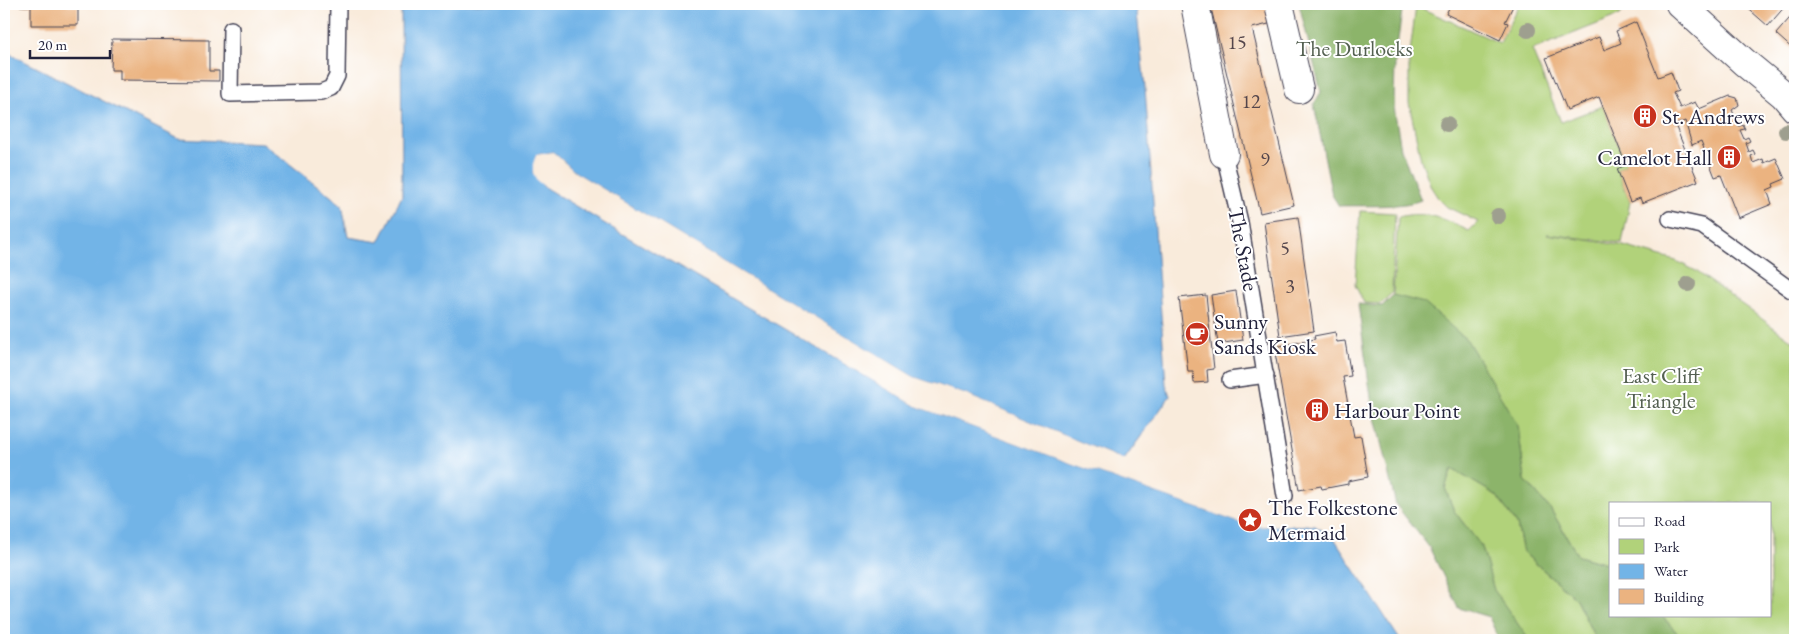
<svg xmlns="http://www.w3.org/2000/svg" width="1799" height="644" viewBox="0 0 1799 644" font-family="'EB Garamond',serif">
	<rect width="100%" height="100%" fill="#fff"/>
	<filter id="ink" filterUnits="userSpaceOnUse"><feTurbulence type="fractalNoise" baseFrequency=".02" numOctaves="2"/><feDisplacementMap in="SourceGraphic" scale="10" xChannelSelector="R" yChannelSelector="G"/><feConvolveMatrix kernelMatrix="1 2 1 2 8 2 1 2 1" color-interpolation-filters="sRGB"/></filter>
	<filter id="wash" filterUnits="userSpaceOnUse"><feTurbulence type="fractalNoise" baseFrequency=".0096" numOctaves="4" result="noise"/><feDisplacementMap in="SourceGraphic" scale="20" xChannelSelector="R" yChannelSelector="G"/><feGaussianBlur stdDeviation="1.12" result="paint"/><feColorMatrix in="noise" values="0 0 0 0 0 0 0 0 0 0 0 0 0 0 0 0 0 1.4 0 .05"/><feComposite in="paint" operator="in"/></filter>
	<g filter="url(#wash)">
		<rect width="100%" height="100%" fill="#f9ebdb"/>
		<g fill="#b1d27a" stroke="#6a7a5a">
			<path d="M 1519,4 L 1628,4 L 1620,15 L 1532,50 L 1561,122 L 1603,106 L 1626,165 L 1617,169 L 1630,202 L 1622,243 L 1547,234 L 1620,245 L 1676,261 L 1696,271 L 1795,343 L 1795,640 L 1679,640 L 1680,636 L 1661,615 L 1770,615 L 1770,503 L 1610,503 L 1610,565 L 1578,556 L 1551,510 L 1525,480 L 1518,426 L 1393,295 L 1398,217 C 1426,210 1444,219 1469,231 L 1478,222 L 1447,207 L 1438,198 L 1431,187 L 1421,160 L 1409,103 L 1409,60 L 1416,6 L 1500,43 Z"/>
			<path d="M 1360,211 L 1395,213 L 1392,293 L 1380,304 L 1364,303 L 1355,285 Z"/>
			<path d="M 1452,469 L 1496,495 L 1517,524 L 1523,552 L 1576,599 L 1596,640 L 1529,640 L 1493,590 L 1482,547 L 1454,511 L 1445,488 Z"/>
		</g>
		<g fill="#8cb46a" stroke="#576b52">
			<path d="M 1299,4 L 1403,4 L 1395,61 L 1394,107 L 1401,149 L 1421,200 C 1403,208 1360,205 1339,206 L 1332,195 L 1314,104 L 1321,92 Z"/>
			<path d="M 1393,295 L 1424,303 L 1467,340 L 1518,426 L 1525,480 L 1551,510 L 1578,556 L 1610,565 L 1610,615 L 1661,615 L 1680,636 L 1679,640 L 1596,640 L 1576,599 L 1523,552 L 1517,524 L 1496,495 L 1452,469 L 1445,488 L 1454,511 L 1482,547 L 1494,590 L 1529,640 L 1499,640 L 1489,617 L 1459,608 L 1429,547 L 1396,505 L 1372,405 L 1358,304 L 1382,306 Z"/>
		</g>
		<path fill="#72b4e7" stroke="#4a6b91" d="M 401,4 L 1136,4 L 1145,88 L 1166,385 L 1170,396 L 1124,460 L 964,394 L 914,377 L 575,172 L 553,152 L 536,155 L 533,173 L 544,187 L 607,225 L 916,406 L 1076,465 L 1252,527 L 1291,525 L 1295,527 L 1306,525 L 1315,526 L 1334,538 L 1400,640 L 4,640 L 4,51 L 179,139 L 263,143 L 342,205 L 348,237 L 379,242 L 402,196 Z"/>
		<path fill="#f9ebdb" d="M 553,152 L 575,172 L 914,377 L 964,394 L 1126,461 L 1123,463 L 963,397 L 913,379 L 574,174 L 552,155 L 538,157 L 536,164 L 536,173 L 539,179 L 546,185 L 917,404 L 1077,463 L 1252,525 L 1291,522 L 1291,525 L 1252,527 L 1076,465 L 916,406 L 545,187 L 536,180 L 533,173 L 533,164 L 536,155 Z"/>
		<g id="blocks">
			<g fill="#ebb380">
				<path d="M 20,4 L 68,4 L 68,6 L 78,6 L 78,25 L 31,25 L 31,6 L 20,6 Z"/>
				<path d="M 1210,4 L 1273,4 L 1277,22 L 1252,28 L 1294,205 L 1260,213 Z"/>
				<path d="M 1451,4 L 1514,4 L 1505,22 L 1508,23 L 1500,40 L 1446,14 Z"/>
				<path d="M 1743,4 L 1787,4 L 1768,26 Z"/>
				<path d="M 1795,12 L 1795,51 L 1776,34 Z"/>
				<path d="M 1636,22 L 1658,77 L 1671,72 L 1678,91 L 1673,93 L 1680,108 L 1695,102 L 1699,109 L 1730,96 L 1737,98 L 1739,105 L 1732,110 L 1739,126 L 1743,125 L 1745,129 L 1740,130 L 1744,139 L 1748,137 L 1750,141 L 1746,143 L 1749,152 L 1753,150 L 1755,154 L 1751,156 L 1753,163 L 1763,159 L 1764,163 L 1776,158 L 1785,179 L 1773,184 L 1774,187 L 1767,190 L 1772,204 L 1738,218 L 1721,175 L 1715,177 L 1701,141 L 1692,145 L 1685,121 L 1675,125 L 1698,181 L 1642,203 L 1640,198 L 1630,202 L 1617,169 L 1626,165 L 1599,97 L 1567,110 L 1546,58 L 1599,37 L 1604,50 L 1621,43 L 1616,31 Z"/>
				<path d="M 112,39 L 209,40 L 209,71 L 219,71 L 219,81 L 120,80 L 120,70 L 111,70 Z"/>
				<path d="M 1298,217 L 1314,331 L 1280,336 L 1264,222 Z"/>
				<path d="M 1236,291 L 1243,340 L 1218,344 L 1211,295 Z"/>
				<path d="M 1206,295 L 1214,369 L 1207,370 L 1208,382 L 1194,383 L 1193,372 L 1188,372 L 1179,298 Z"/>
				<path d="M 1335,332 L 1337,342 L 1345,341 L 1351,376 L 1343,377 L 1354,437 L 1361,436 L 1368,477 L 1348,481 L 1348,484 L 1322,489 L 1321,486 L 1299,490 L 1274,347 L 1315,339 L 1314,336 Z"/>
			</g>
		</g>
	</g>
	<g filter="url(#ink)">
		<use href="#blocks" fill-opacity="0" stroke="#424053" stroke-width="1"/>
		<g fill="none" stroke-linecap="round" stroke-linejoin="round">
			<g stroke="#424053" stroke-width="18">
				<g id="lane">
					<path d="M 231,29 L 230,94 L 321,92 L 331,88 L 337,76 L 338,4"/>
					<path d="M 1224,154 L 1240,222 L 1285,496"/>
					<path d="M 1670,219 L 1702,226 L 1791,290 L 1795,288"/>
					<path d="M 1230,380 L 1266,375"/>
				</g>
			</g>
			<g stroke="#424053" stroke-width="30">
				<g id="street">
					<path d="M 1195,4 L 1224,154"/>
					<path d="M 1279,4 L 1299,89"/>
					<path d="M 1680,4 L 1744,62 L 1784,95 L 1795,108"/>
				</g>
			</g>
			<use href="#lane" stroke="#fff" stroke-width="15"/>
			<use href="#street" stroke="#fff" stroke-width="28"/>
		</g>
		<g fill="#9e9f8f">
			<circle cx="1528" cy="30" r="8"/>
			<circle cx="1447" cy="124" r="8"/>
			<circle cx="1786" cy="131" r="8"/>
			<circle cx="1498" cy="216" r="8"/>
			<circle cx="1688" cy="284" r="8"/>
		</g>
	</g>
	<defs>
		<g id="building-disc" transform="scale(1.25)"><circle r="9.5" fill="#c8321e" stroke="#fff"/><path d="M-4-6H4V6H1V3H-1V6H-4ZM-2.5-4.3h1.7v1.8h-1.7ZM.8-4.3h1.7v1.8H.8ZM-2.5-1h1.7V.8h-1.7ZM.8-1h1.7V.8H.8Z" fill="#fff"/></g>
		<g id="cafe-disc" transform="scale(1.25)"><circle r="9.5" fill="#c8321e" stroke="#fff"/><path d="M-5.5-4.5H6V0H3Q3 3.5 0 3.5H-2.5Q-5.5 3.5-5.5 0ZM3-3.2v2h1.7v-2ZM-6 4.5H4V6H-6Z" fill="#fff"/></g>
		<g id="sight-disc" transform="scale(1.25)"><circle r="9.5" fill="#c8321e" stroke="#fff"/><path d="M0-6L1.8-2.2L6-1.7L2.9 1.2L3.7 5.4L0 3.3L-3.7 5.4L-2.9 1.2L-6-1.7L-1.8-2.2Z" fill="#fff"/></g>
	</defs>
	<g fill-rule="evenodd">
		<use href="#building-disc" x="1645" y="116"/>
		<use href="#building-disc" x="1729" y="157"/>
		<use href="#cafe-disc" x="1197" y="334"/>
		<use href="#building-disc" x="1317" y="410"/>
		<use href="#sight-disc" x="1250" y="520"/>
	</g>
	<g text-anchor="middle" stroke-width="4" stroke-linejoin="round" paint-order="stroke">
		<g font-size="20" fill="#54464c">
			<text x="1237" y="49">15</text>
			<text x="1251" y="108">12</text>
			<text x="1265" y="166">9</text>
			<text x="1285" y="255">5</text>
			<text x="1290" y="293">3</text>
		</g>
		<g font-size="22" fill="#546051" stroke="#fff">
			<text x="1354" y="56">The Durlocks</text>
			<text x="1661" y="383">East Cliff<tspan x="1661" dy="25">Triangle</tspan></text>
		</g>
		<g font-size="22" fill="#22223b" stroke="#fff" text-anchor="start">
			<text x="1662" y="124">St. Andrews</text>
			<text x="1712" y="165" text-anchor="end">Camelot Hall</text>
			<text x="1214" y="329">Sunny<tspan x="1214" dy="25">Sands Kiosk</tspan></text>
			<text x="1334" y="418">Harbour Point</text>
			<text x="1268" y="515">The Folkestone<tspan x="1268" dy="25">Mermaid</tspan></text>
		</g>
		<g font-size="22" fill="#22223b" stroke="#fff">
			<text transform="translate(1244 249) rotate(79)" y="8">The Stade</text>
		</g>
	</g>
	<rect width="1799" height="644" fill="none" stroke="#fff" stroke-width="20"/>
	<rect x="1609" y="502" width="162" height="115" fill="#ffffff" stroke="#a7a7b1"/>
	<rect x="1619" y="518" width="25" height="8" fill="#ffffff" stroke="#a7a7b1"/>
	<text x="1654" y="526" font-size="15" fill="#22223b">Road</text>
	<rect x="1619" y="539" width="25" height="15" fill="#b1d27a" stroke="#a7a7b1"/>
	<text x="1654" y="552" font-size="15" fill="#22223b">Park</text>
	<rect x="1619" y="564" width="25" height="15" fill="#72b4e7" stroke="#a7a7b1"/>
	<text x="1654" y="576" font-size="15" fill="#22223b">Water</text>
	<rect x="1619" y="589" width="25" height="15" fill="#ebb380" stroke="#a7a7b1"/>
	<text x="1654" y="602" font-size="15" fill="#22223b">Building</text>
	<path d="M30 50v8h80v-8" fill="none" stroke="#22223b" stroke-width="2.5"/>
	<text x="38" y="50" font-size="15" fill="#22223b" stroke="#ffffff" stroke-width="4" paint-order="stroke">20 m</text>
</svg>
